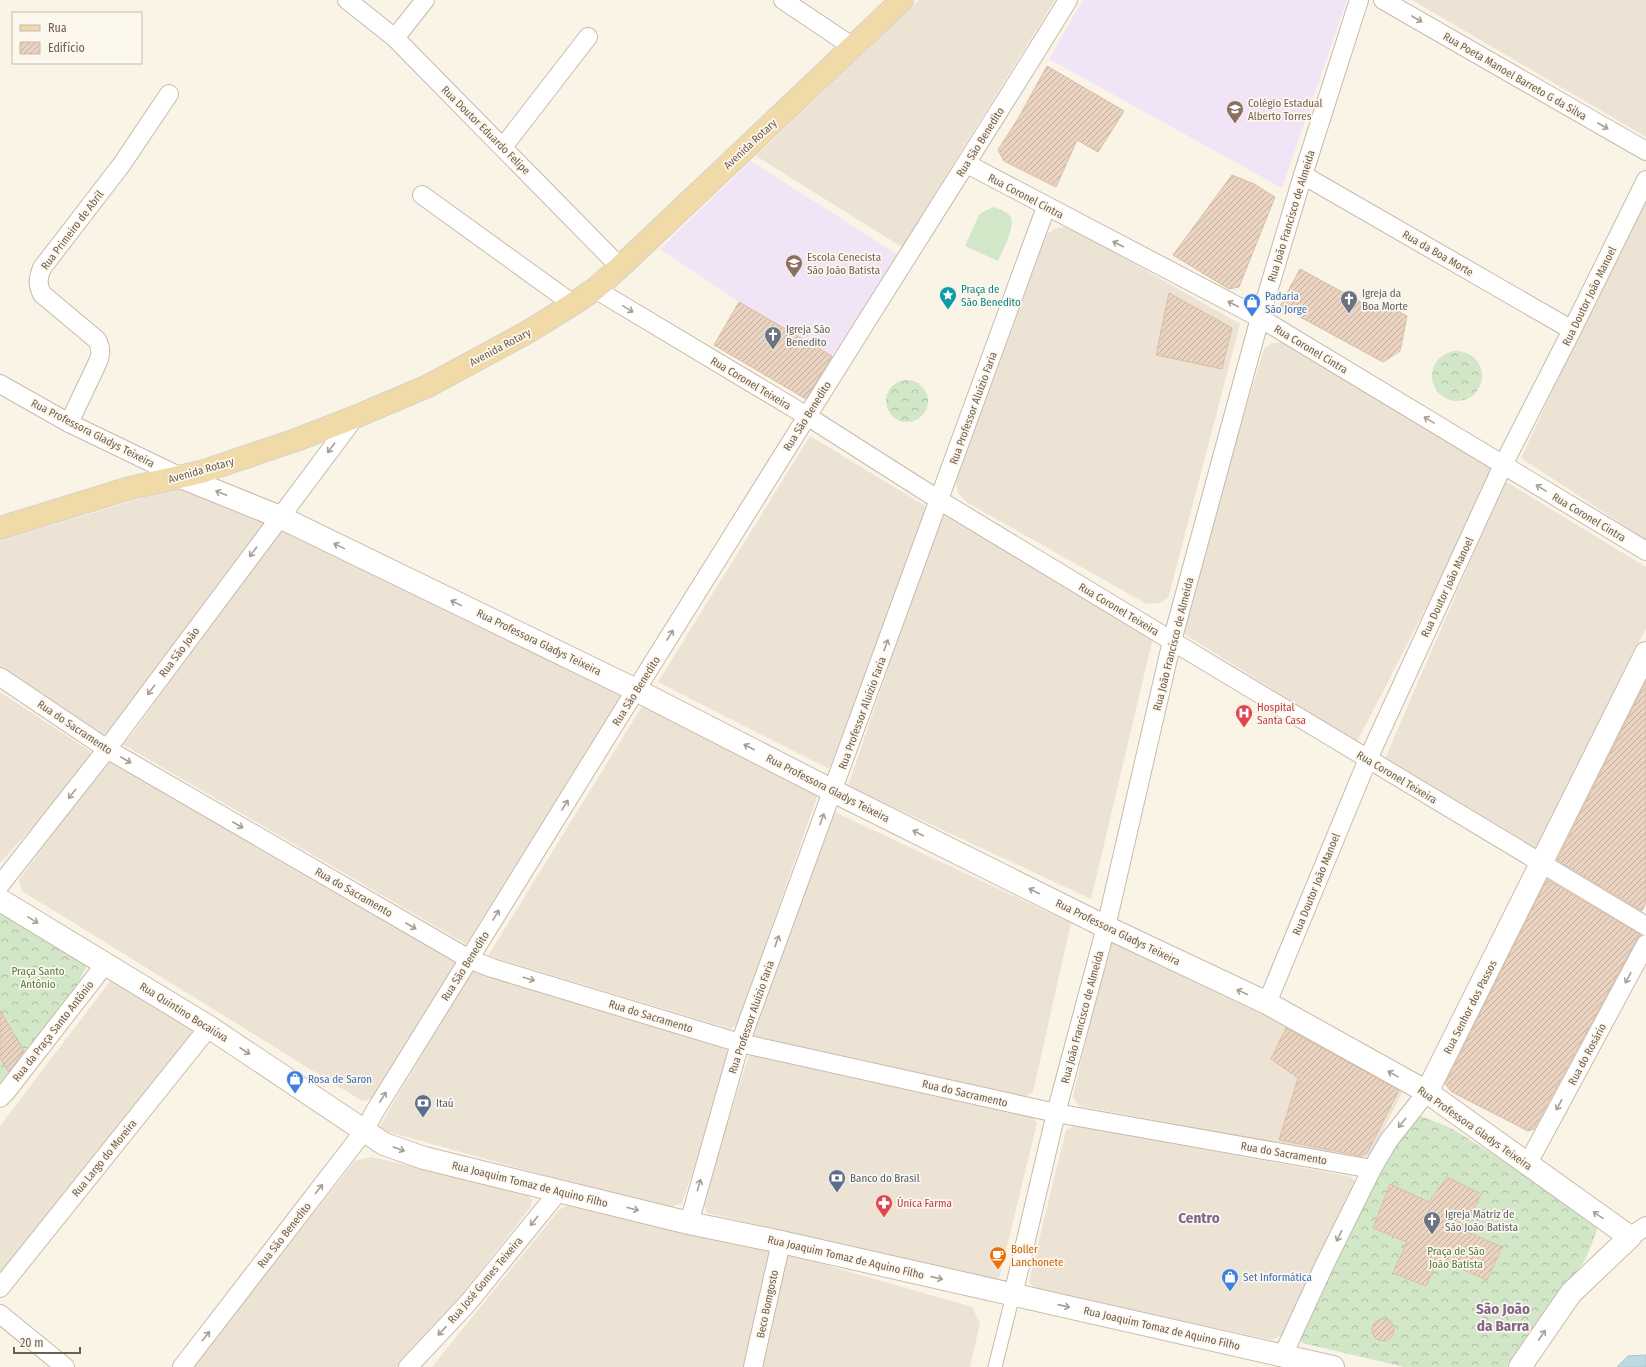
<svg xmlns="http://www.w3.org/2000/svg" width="1646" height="1367" viewBox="0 0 1646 1367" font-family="'Fira Sans Condensed',sans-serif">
	<defs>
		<pattern id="forest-crowns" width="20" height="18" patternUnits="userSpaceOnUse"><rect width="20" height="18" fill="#d2e6c8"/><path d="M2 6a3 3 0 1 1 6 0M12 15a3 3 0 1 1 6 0" fill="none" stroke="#afbea5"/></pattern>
		<pattern id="building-hatch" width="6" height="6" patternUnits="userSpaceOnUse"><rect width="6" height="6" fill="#ead3c0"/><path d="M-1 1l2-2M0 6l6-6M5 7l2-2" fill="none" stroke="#c2ae9e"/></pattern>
	</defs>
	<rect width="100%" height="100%" fill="#faf4e7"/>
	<g fill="#ede3d4">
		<path d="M 919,0 L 1055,0 L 902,247 L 756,156 Z"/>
		<path d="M 1412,0 L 1646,0 L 1646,137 Z"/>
		<path d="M 1646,192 L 1646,540 L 1521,458 Z"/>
		<path d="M 1064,227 L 1073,229 L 1240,324 L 1170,591 L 1168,598 L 1160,603 L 1147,604 L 966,502 L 958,493 L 955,480 L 1047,234 L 1055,229 Z"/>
		<path d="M 1282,342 L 1294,347 L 1496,471 L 1357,742 L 1178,630 L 1264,349 L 1272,343 Z"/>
		<path d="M 810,436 L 929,508 L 829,769 L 658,682 Z"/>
		<path d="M 1505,481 L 1646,567 L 1646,628 L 1535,854 L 1384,761 Z"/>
		<path d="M 191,483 L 268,517 L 108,734 L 98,736 L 0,671 L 0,541 Z"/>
		<path d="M 944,504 L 1156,625 L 1091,899 L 848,786 Z"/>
		<path d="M 281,527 L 625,689 L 466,944 L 122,744 L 130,737 Z"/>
		<path d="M 0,692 L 90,751 L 93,760 L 0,863 Z"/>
		<path d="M 646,700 L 818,794 L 738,1023 L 731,1029 L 488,956 Z"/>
		<path d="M 119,759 L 455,957 L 456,966 L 372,1099 L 362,1101 L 22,891 L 19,880 L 107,760 Z"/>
		<path d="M 826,808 L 1071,923 L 1033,1092 L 1022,1098 L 748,1035 Z"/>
		<path d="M 1120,939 L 1407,1083 L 1370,1156 L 1362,1158 L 1079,1106 L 1073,1096 L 1108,945 Z"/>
		<path d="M 472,970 L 725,1049 L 732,1058 L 682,1203 L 666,1209 L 378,1129 Z"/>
		<path d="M 111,980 L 191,1024 L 193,1033 L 0,1277 L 0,1126 Z"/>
		<path d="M 751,1049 L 1031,1115 L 1037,1123 L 998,1283 L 707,1213 L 702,1201 Z"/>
		<path d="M 1076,1125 L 1352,1177 L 1357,1185 L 1282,1335 L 1272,1340 L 1035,1290 L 1029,1281 L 1066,1130 Z"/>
		<path d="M 371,1157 L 522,1191 L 532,1200 L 530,1208 L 445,1316 L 397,1367 L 191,1367 L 355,1161 Z"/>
		<path d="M 569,1204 L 798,1257 L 972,1307 L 980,1323 L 970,1367 L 432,1367 L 559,1210 Z"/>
	</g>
	<g fill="#f1e4f6">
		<path d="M 1083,0 L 1347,0 L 1282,188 L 1049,59 Z"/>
		<path d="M 751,161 L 898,255 L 832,356 L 739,302 L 660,249 Z"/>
	</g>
	<g fill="url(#forest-crowns)">
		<circle cx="1457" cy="376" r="25"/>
		<circle cx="907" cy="401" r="21"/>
		<path d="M 0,910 L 88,963 L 76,987 L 0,1086 Z"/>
		<path d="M 1411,1112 L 1451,1128 L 1560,1196 L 1598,1227 L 1589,1251 L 1583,1263 L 1547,1314 L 1507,1367 L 1404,1367 L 1302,1343 L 1299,1333 Z"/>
	</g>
	<path fill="#d2e6c8" d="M 993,207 C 999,209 1006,211 1010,216 C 1017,224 1002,252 998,261 L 965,246 L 979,215 L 983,212 Z"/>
	<path fill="#bedae1" stroke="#a6c8d1" d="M 1646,1355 L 1646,1367 L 1617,1367 L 1628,1356 Z"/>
	<g fill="url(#building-hatch)" stroke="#dcbea5">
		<path d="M 1047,66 L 1124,111 L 1098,152 L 1077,140 L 1056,187 L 1004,161 L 998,150 L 1019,117 Z"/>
		<path d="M 1232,175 L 1254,184 L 1275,197 L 1239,287 L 1229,289 L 1173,255 Z"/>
		<path d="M 1300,269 L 1379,312 L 1384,303 L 1407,316 L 1400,351 L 1383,362 L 1280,306 Z"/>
		<path d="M 1169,293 L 1232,328 L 1222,369 L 1156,355 Z"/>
		<path d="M 739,302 L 832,356 L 806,399 L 714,345 Z"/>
		<path d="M 1646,681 L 1646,902 L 1642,911 L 1557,860 Z"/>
		<path d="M 1547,879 L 1641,935 L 1637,939 L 1534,1129 L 1528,1131 L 1452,1092 L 1445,1084 Z"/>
		<path d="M 0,1010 L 24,1051 L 9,1072 L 0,1058 Z"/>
		<path d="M 1286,1028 L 1399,1090 L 1367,1153 L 1361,1156 L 1279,1140 L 1298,1078 L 1271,1059 Z"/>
		<path d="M 1447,1177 L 1481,1194 L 1463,1230 L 1502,1247 L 1487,1280 L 1438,1259 L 1426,1286 L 1393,1273 L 1407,1242 L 1373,1228 L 1390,1184 L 1429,1202 Z"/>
		<circle cx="1383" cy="1330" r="11"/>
	</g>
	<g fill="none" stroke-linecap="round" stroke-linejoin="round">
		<g stroke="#c7baad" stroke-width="15">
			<path id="pedestrian" d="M 995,1367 L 1013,1295"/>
		</g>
		<g stroke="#c7baad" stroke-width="20">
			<g id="minor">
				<path d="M 347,0 L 395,38 L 620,267"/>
				<path d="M 783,0 L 853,47"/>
				<path d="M 1383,0 L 1646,151"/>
				<path d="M 395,38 L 425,0"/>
				<path d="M 503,147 L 588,37"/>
				<path d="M 967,164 L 1260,318 L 1646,551"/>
				<path d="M 1303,175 L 1572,330"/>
				<path d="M 422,195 L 573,304"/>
				<path d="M 595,289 L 807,416 L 939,500 L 1172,641 L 1646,926"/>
				<path d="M 0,384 L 69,423 L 181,477"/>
				<path d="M 69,423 L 96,366 C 101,356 102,350 97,340 L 42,294 C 37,284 38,278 42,268 L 122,164 L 169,94"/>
				<path d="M 0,677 L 107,749 L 469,959 L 492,968 L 740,1043 L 1056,1113 L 1372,1169"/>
				<path d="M 0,885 L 107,749 L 355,417"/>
				<path d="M 1267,1003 L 1368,759 L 1503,465 L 1572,330 L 1646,180"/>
				<path d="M 0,1098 L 6,1092 L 106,963"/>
				<path d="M 1527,1165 L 1646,944"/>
				<path d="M 689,1223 L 740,1043 L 1046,207"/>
				<path d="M 1630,1237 L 1646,1226"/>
				<path d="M 0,1288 L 209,1027"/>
				<path d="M 1013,1295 L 1056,1113 L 1106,927 L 1172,641 L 1260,318 L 1303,175 L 1359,0"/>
				<path d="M 0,1314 L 65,1367"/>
				<path d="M 1283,1355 L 1324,1266 L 1372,1169 L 1389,1140 L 1427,1092"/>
				<path d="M 182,1367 L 364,1131 L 375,1111 C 518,880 661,648 806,418 C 893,278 982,140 1068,0"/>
				<path d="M 408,1367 L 468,1303 L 559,1191"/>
				<path d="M 753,1367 L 781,1242"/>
			</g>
		</g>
		<g stroke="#cabbab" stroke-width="24">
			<g id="secondary">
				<path d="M 181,477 L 280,517 L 636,690 L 833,791 L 1106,927 L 1267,1003 L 1427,1092 L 1630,1237 L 1571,1293 L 1520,1367"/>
				<path d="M 0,900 L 209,1027 L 384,1144 L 424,1158 L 689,1223 L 781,1242 L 1333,1367"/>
				<path d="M 1427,1092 L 1646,653"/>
			</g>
		</g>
		<g stroke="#d7d2ce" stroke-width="24">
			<path id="primary" d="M 0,528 L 130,488 L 201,472 L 296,440 L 355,417 L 428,386 L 526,333 L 573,304 L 595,289 L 620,267 L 902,0"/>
		</g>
		<use href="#pedestrian" stroke="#fff" stroke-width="13"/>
		<use href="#minor" stroke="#fff" stroke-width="18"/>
		<use href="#secondary" stroke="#fff" stroke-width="22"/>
		<use href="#primary" stroke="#f0daa8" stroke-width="22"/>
	</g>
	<defs><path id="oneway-shaft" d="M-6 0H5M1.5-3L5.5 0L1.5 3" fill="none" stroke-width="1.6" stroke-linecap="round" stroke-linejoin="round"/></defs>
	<g stroke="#a99e95">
		<use href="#oneway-shaft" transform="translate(1417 19) rotate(30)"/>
		<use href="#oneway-shaft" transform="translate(1603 126) rotate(30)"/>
		<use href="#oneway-shaft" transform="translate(1118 244) rotate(-153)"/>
		<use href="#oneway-shaft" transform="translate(1233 304) rotate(-153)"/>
		<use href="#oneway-shaft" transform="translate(628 309) rotate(31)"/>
		<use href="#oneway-shaft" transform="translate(1429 420) rotate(-149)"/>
		<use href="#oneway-shaft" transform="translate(331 448) rotate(127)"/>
		<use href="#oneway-shaft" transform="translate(1541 488) rotate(-149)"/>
		<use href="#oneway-shaft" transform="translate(221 493) rotate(-158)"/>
		<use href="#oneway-shaft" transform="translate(339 546) rotate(-154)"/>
		<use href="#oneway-shaft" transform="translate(253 552) rotate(127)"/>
		<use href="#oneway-shaft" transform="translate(456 603) rotate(-154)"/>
		<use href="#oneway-shaft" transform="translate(670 635) rotate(-58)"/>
		<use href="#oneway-shaft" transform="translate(886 645) rotate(-70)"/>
		<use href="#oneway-shaft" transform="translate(151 690) rotate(127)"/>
		<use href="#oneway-shaft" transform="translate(749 747) rotate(-153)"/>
		<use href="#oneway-shaft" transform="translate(126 760) rotate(30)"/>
		<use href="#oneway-shaft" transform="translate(72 794) rotate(128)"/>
		<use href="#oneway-shaft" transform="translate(565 805) rotate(-58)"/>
		<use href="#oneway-shaft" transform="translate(822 819) rotate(-70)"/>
		<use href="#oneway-shaft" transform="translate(238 825) rotate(30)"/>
		<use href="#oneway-shaft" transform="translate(918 833) rotate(-153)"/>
		<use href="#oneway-shaft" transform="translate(1034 891) rotate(-153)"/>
		<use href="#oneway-shaft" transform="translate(496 915) rotate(-58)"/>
		<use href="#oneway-shaft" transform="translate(33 920) rotate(31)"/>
		<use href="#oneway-shaft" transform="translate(411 926) rotate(30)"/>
		<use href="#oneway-shaft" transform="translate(777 941) rotate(-70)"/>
		<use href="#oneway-shaft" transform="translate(1628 978) rotate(118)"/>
		<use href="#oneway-shaft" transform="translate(529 979) rotate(17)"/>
		<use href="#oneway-shaft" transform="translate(1242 992) rotate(-155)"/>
		<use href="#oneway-shaft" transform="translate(245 1051) rotate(33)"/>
		<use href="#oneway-shaft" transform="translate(1393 1074) rotate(-151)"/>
		<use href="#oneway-shaft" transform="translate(383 1097) rotate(-58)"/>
		<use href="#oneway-shaft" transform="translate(1559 1105) rotate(118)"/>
		<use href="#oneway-shaft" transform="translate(1402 1123) rotate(129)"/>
		<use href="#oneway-shaft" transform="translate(399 1149) rotate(20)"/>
		<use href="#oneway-shaft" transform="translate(699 1185) rotate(-74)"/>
		<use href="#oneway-shaft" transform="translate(319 1189) rotate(-52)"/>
		<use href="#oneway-shaft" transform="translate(633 1209) rotate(14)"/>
		<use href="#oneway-shaft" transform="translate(1598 1215) rotate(-145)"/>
		<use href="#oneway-shaft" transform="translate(534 1221) rotate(129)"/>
		<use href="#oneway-shaft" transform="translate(1339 1236) rotate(116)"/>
		<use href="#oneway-shaft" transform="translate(937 1278) rotate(13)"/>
		<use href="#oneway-shaft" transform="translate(1064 1306) rotate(13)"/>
		<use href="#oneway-shaft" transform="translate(442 1331) rotate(133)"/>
		<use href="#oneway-shaft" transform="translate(1542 1335) rotate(-56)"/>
		<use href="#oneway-shaft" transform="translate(206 1336) rotate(-52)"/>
	</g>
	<defs>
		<g id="school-pin" transform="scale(0.9)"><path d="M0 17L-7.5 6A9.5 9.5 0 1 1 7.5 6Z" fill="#8d6e63" stroke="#fdf8ed"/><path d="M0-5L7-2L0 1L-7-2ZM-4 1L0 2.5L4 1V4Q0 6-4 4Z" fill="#fff"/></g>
		<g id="sight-pin" transform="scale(0.9)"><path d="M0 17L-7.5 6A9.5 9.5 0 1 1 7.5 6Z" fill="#0f9aa8" stroke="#fdf8ed"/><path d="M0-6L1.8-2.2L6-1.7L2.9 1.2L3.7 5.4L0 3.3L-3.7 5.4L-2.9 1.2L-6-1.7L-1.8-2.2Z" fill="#fff"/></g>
		<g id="church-pin" transform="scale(0.9)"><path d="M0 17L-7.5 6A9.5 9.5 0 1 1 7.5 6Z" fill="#6b7280" stroke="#fdf8ed"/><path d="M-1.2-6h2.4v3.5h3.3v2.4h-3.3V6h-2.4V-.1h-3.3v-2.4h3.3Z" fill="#fff"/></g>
		<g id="shop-pin" transform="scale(0.9)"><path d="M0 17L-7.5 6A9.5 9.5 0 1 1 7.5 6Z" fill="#3f7fe0" stroke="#fdf8ed"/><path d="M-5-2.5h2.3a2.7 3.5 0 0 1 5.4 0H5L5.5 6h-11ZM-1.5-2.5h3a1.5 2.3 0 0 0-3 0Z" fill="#fff"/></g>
		<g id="hospital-pin" transform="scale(0.9)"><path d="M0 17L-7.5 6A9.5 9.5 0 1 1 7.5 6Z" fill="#e0444e" stroke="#fdf8ed"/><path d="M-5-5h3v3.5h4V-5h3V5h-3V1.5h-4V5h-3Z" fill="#fff"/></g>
		<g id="bank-pin" transform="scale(0.9)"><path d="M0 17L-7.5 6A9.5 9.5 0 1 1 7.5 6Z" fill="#5c6f8a" stroke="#fdf8ed"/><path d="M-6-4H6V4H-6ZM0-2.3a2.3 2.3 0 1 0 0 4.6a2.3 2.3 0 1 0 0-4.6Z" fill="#fff"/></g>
		<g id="pharmacy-pin" transform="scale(0.9)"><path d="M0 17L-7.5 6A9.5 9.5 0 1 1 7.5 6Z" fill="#e0444e" stroke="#fdf8ed"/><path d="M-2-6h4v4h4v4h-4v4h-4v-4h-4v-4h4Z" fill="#fff"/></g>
		<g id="cafe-pin" transform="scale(0.9)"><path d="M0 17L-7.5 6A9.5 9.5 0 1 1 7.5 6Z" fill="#e8710a" stroke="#fdf8ed"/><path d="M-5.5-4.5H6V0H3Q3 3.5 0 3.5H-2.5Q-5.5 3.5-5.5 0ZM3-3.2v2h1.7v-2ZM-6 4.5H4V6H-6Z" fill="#fff"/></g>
	</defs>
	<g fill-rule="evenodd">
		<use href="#school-pin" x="1235" y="109"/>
		<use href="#school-pin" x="794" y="263"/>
		<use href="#sight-pin" x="948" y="295"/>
		<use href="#church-pin" x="1349" y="299"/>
		<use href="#shop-pin" x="1252" y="302"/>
		<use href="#church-pin" x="773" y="335"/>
		<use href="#hospital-pin" x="1244" y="713"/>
		<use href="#shop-pin" x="295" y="1079"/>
		<use href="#bank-pin" x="423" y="1103"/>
		<use href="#bank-pin" x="837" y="1178"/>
		<use href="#pharmacy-pin" x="884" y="1203"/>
		<use href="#church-pin" x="1432" y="1220"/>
		<use href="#cafe-pin" x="998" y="1255"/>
		<use href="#shop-pin" x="1230" y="1277"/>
	</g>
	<g text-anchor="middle" stroke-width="3.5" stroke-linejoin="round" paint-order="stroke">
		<g font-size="11" fill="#705d4f" stroke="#fdf8ed">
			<text transform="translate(1515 76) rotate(30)" y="4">Rua Poeta Manoel Barreto G da Silva</text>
			<text transform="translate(486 130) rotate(45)" y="4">Rua Doutor Eduardo Felipe</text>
			<text transform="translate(980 142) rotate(-58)" y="4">Rua São Benedito</text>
			<text transform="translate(750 144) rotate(-43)" y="4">Avenida Rotary</text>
			<text transform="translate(1026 196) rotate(28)" y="4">Rua Coronel Cintra</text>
			<text transform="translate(1291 216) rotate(-73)" y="4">Rua João Francisco de Almeida</text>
			<text transform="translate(72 230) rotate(-53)" y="4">Rua Primeiro de Abril</text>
			<text transform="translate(1438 253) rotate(30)" y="4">Rua da Boa Morte</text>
			<text transform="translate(1589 296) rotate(-64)" y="4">Rua Doutor João Manoel</text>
			<text transform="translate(500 347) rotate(-28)" y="4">Avenida Rotary</text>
			<text transform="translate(1311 349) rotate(31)" y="4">Rua Coronel Cintra</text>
			<text transform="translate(751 383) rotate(31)" y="4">Rua Coronel Teixeira</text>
			<text transform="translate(973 408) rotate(-70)" y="4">Rua Professor Aluízio Faria</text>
			<text transform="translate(807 416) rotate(-58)" y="4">Rua São Benedito</text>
			<text transform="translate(93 433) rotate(27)" y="4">Rua Professora Gladys Teixeira</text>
			<text transform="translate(201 470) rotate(-16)" y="4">Avenida Rotary</text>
			<text transform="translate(1589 517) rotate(31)" y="4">Rua Coronel Cintra</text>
			<text transform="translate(1447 587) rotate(-65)" y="4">Rua Doutor João Manoel</text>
			<text transform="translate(1119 609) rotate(31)" y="4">Rua Coronel Teixeira</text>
			<text transform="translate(539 642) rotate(26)" y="4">Rua Professora Gladys Teixeira</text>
			<text transform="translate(1173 644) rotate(-76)" y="4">Rua João Francisco de Almeida</text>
			<text transform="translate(179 652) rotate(-53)" y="4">Rua São João</text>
			<text transform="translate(636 691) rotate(-58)" y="4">Rua São Benedito</text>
			<text transform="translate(862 713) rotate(-70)" y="4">Rua Professor Aluízio Faria</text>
			<text transform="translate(75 727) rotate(34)" y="4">Rua do Sacramento</text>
			<text transform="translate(1397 777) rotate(31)" y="4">Rua Coronel Teixeira</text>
			<text transform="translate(828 788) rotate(27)" y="4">Rua Professora Gladys Teixeira</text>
			<text transform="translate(1316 884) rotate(-68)" y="4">Rua Doutor João Manoel</text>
			<text transform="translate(354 892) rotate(30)" y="4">Rua do Sacramento</text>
			<text transform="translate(1118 932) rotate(26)" y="4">Rua Professora Gladys Teixeira</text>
			<text transform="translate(465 966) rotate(-58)" y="4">Rua São Benedito</text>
			<text transform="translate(1470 1007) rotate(-63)" y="4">Rua Senhor dos Passos</text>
			<text transform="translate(184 1012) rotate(32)" y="4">Rua Quintino Bocaiúva</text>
			<text transform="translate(651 1016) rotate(17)" y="4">Rua do Sacramento</text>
			<text transform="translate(751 1017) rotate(-71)" y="4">Rua Professor Aluízio Faria</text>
			<text transform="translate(1082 1017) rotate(-75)" y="4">Rua João Francisco de Almeida</text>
			<text transform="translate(53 1031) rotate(-52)" y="4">Rua da Praça Santo Antônio</text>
			<text transform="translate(1587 1054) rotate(-62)" y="4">Rua do Rosário</text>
			<text transform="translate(965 1093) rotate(13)" y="4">Rua do Sacramento</text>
			<text transform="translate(1475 1128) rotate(35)" y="4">Rua Professora Gladys Teixeira</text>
			<text transform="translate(1284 1153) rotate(10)" y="4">Rua do Sacramento</text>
			<text transform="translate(104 1158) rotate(-51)" y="4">Rua Largo do Moreira</text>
			<text transform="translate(530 1184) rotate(14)" y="4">Rua Joaquim Tomaz de Aquino Filho</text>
			<text transform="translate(284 1235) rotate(-52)" y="4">Rua São Benedito</text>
			<text transform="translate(846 1257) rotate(13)" y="4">Rua Joaquim Tomaz de Aquino Filho</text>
			<text transform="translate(485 1280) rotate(-50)" y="4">Rua José Gomes Teixeira</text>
			<text transform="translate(767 1304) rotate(-78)" y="4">Beco Bomgosto</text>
			<text transform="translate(1162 1328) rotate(13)" y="4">Rua Joaquim Tomaz de Aquino Filho</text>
		</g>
		<g font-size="11" fill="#785e54" stroke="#fdf8ed" text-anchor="start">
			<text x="1248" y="107">Colégio Estadual<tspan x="1248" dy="13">Alberto Torres</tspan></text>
			<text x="807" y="261">Escola Cenecista<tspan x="807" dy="13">São João Batista</tspan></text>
		</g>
		<g font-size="11" fill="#0d838f" stroke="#fdf8ed" text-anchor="start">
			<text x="961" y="293">Praça de<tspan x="961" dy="13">São Benedito</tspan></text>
		</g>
		<g font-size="11" fill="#5b616d" stroke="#fdf8ed" text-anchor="start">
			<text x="1362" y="297">Igreja da<tspan x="1362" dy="13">Boa Morte</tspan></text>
			<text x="786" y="333">Igreja São<tspan x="786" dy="13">Benedito</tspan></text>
			<text x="1445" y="1218">Igreja Matriz de<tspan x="1445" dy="13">São João Batista</tspan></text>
		</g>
		<g font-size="11" fill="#366cbe" stroke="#fdf8ed" text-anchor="start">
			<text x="1265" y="300">Padaria<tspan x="1265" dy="13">São Jorge</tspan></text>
			<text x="308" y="1083">Rosa de Saron</text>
			<text x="1243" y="1281">Set Informática</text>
		</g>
		<g font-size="11" fill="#be3a42" stroke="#fdf8ed" text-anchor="start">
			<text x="1257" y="711">Hospital<tspan x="1257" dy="13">Santa Casa</tspan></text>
			<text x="897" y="1207">Única Farma</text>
		</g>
		<g font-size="11" fill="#567a4b" stroke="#fdf8ed">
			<text x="38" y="975">Praça Santo<tspan x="38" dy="13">Antônio</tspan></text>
			<text x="1456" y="1255">Praça de São<tspan x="1456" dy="13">João Batista</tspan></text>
		</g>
		<g font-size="11" fill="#4e5e75" stroke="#fdf8ed" text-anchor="start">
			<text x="436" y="1107">Itaú</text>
			<text x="850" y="1182">Banco do Brasil</text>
		</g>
		<g font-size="11" fill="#c56008" stroke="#fdf8ed" text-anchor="start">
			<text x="1011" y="1253">Boller<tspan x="1011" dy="13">Lanchonete</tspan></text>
		</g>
		<g font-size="15" font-weight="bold" fill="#82668c" stroke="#fdf8ed">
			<text x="1199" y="1223">Centro</text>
			<text x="1503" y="1314">São João<tspan x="1503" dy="17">da Barra</tspan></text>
		</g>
	</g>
	<rect x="12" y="12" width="130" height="52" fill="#fdf8ed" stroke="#c5baae"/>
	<rect x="20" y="25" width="20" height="6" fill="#f0daa8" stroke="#c5baae"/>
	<text x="48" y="32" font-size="12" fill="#705d4f">Rua</text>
	<rect x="20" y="42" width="20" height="12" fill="url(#building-hatch)" stroke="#c5baae"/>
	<text x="48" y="52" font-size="12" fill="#705d4f">Edifício</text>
	<path d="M14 1347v6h66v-6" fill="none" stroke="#705d4f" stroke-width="2"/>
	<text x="20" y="1347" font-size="12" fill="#705d4f" stroke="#fdf8ed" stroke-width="3" paint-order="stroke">20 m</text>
</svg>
